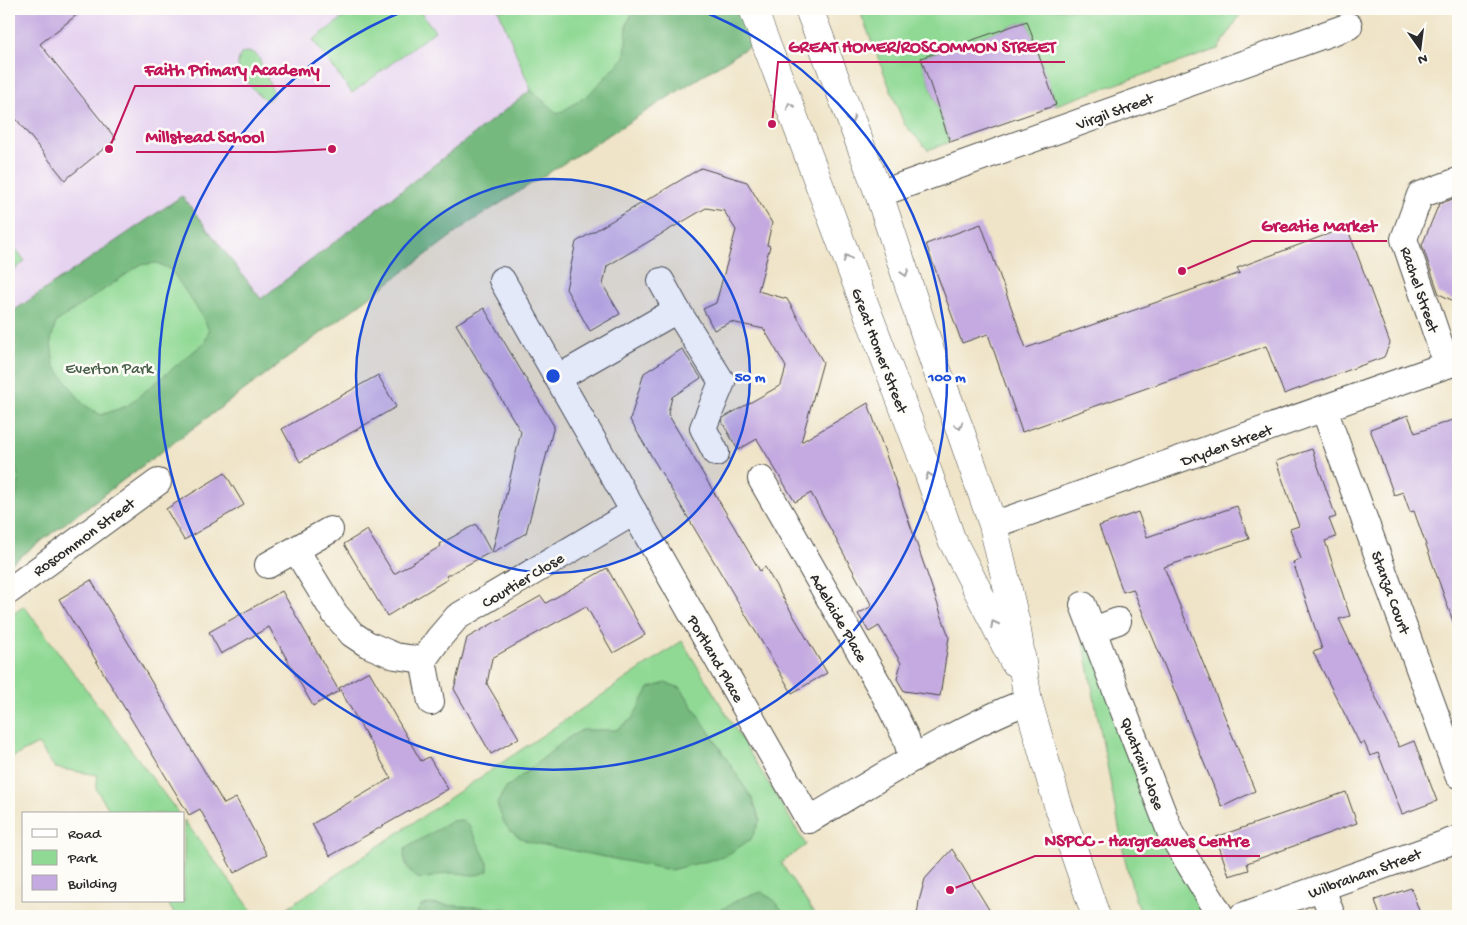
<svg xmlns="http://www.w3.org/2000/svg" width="1467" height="925" viewBox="0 0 1467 925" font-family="'Gochi Hand',sans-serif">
	<rect width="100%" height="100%" fill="#fdfcf7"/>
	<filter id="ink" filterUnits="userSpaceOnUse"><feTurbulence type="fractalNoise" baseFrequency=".02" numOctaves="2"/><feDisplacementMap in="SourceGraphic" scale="10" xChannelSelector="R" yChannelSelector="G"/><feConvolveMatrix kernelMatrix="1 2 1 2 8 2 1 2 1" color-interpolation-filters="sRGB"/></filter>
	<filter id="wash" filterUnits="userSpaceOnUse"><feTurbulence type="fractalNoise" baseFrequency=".0096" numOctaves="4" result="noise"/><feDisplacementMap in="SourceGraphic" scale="20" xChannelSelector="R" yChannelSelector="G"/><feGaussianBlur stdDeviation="1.12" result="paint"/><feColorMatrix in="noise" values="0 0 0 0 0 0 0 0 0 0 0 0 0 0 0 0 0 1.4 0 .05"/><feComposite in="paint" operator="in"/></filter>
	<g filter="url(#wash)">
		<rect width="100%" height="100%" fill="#efe4c8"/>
		<path fill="#e6d3f0" d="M 9,9 L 451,9 L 452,12 L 457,9 L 498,9 L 531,90 L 261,300 L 182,196 L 9,314 Z"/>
		<g fill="#90d994" stroke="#5e8260">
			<path d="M 355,9 L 418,9 L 435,31 L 352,93 L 313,40 Z"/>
			<path d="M 498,9 L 738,9 L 751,45 L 469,223 L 9,565 L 9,314 L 182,196 L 261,299 L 531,90 Z"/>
			<path d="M 859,9 L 1244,9 L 1218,49 L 1056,105 L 1027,21 L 921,58 L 950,142 L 928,150 L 904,124 Z"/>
			<path d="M 246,52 L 254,53 L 258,56 L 274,94 L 267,101 C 258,95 244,80 239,70 C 237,65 238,59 241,54 Z"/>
			<path d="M 9,240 L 25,261 L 9,274 Z"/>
			<path d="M 24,606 L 179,814 L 112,814 L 96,789 L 98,775 L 55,768 L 38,744 L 9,759 L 9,617 Z"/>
			<path d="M 1077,608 L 1208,916 L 1143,916 L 1135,899 L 1126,864 Z"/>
			<path d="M 682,641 L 806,845 L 781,863 L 816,916 L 275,916 Z"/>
			<path d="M 184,820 L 256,916 L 176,916 L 166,901 L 184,901 Z"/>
		</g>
		<g fill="#74b97e" stroke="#507254" fill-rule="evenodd">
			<path d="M 634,9 L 738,9 L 751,45 L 469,223 L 9,565 L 9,520 L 12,516 L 19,482 L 13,453 L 9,444 L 9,314 L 182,196 L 261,299 L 531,90 L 558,114 L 588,95 L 625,57 L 627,24 ZM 157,263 L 171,270 L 201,314 L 209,330 L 205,342 L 127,406 L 101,415 L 83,404 L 54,365 L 51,341 L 56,322 L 140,265 Z"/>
			<path d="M 666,683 L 681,688 L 753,800 L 760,820 L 751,839 L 724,857 L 670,870 L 529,842 C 506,831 505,827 497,804 L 505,789 L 568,738 L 582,730 L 616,730 L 632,719 L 649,688 Z"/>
			<path d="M 461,820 L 468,824 L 488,863 L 488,871 C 475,879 463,872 449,873 C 440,873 427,881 418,878 C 409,874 400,856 406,848 L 452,821 Z"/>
			<path d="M 762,892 L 775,901 L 786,916 L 721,916 L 721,910 L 741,898 Z"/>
			<path d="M 429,904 L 506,909 L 512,913 L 513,916 L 420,916 L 417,912 L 422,905 Z"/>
		</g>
		<g id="blocks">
			<g fill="#c4aae0">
				<path d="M 9,9 L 84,9 L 40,44 L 116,139 L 65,180 L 9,110 Z"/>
				<path d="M 1027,21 L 1056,105 L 950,142 L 921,58 Z"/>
				<path d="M 701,168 L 747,182 L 772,223 L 767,245 L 770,246 L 758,291 L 787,299 L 823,362 L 801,442 L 868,403 L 949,637 L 940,696 L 904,691 L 897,679 L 901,663 L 879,626 L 869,632 L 858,614 L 872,606 L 811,493 L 795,502 L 757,439 L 738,450 L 722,422 L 723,418 L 781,385 L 786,367 L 764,329 L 731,322 L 714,330 L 703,309 L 716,303 L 736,230 L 724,211 L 706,208 L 607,266 L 603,285 L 620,314 L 590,331 L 566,289 L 576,242 Z"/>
				<path d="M 1458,197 L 1458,303 L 1439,294 L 1422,245 L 1439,204 Z"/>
				<path d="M 981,224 L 1026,348 L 1240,273 L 1237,268 L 1347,227 L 1390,343 L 1384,357 L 1284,394 L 1266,346 L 1022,432 L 988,334 L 962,343 L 926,244 Z"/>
				<path d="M 484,308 L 554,426 L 526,533 L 492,553 L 521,432 L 456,324 Z"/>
				<path d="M 682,349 L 701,378 L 672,397 L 668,414 L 760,571 L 765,567 L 827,673 L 792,693 L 630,420 L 644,373 Z"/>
				<path d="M 378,375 L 396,407 L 300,462 L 282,429 Z"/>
				<path d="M 1408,415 L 1415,433 L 1458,418 L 1458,626 L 1455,627 L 1414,511 L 1410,512 L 1403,492 L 1394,495 L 1370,429 Z"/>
				<path d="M 1312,449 L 1336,517 L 1329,519 L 1336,537 L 1325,541 L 1350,616 L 1339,619 L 1399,747 L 1414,741 L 1437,801 L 1402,814 L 1378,753 L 1370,756 L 1364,742 L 1360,744 L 1313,652 L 1322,649 L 1293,562 L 1301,559 L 1290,529 L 1299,526 L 1276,461 Z"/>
				<path d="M 225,473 L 244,505 L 184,540 L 166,509 Z"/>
				<path d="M 1237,506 L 1249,539 L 1164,567 L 1255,791 L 1222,807 L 1133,589 L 1123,592 L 1099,526 L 1138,512 L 1147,537 Z"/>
				<path d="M 476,524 L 491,552 L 446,576 L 448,579 L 387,616 L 344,544 L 367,530 L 394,574 L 441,546 L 440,544 Z"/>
				<path d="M 607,568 L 645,635 L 613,653 L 586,606 L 492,658 L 487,684 L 519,738 L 491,754 L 454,689 L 467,638 L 541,596 L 546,603 Z"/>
				<path d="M 91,580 L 224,804 L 236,798 L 267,855 L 234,873 L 200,809 L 189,815 L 59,599 Z"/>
				<path d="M 282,591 L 339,691 L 313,706 L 269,627 L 221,654 L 209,632 Z"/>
				<path d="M 369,671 L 421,761 L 429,757 L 448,789 L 330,856 L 312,824 L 391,778 L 339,688 Z"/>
				<path d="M 1346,792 L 1357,823 L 1247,863 L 1249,870 L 1229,876 L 1216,837 Z"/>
				<path d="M 952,849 L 963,867 L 993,916 L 917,916 L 919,901 L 925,879 Z"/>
				<path d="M 1411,888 L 1421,916 L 1380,916 L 1375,900 Z"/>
			</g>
		</g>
	</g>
	<g filter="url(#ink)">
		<use href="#blocks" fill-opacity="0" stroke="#484743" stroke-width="1"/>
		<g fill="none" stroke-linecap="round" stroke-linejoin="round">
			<g stroke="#484743" stroke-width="28">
				<g id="street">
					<path d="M 879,194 L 1349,26"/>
					<path d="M 502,280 L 809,820 C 881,778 951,731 1028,701"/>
					<path d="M 661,281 L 677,310"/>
					<path d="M 1447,365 L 1404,239 L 1420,195 L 1458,181"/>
					<path d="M 558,378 L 677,310 L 722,382 L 703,428 L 716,453"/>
					<path d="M 1324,409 L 1458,775"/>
					<path d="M 761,479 L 884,694 L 906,738 L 912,759"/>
					<path d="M 993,525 L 1458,361"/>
					<path d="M 296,550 L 335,614 L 352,634 L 367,644 L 395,656 L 423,660"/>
					<path d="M 268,565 L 330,530"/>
					<path d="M 9,591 L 158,482"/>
					<path d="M 1083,605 L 1171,834 L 1221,916"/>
					<path d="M 1093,630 L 1118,621"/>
					<path d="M 431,702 L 423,660 L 439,638 L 457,617 L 634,512"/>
					<path d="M 1322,888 L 1332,916"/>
					<path d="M 1242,916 L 1458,839"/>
				</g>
			</g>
			<g stroke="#484743" stroke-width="29">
				<g id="secondary">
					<path d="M 753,9 L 929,475 L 951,538 L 1014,662"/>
					<path d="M 809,9 L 879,194 L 935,365 L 960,430 L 993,525 L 1016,624 L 1028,701 L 1058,805 L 1096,916"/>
				</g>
			</g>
			<use href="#street" stroke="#fff" stroke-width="26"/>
			<use href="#secondary" stroke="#fff" stroke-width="28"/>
		</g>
		<defs><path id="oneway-chevron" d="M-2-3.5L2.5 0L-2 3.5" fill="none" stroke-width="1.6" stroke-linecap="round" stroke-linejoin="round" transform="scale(1.25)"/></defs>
		<g stroke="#a0a0a0">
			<use href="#oneway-chevron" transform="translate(790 106) rotate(-111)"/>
			<use href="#oneway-chevron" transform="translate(851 120) rotate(69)"/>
			<use href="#oneway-chevron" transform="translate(847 258) rotate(-111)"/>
			<use href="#oneway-chevron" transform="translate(905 273) rotate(72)"/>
			<use href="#oneway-chevron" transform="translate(959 426) rotate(69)"/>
			<use href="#oneway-chevron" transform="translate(929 476) rotate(-110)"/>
			<use href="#oneway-chevron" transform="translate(994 624) rotate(-117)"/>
		</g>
	</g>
	<circle cx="553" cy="376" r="197" fill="#1d4ed8" fill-opacity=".12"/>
	<g fill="none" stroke="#1d4ed8" stroke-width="2.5">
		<circle cx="553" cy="376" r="197"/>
		<path d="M697 9A394 394 0 1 1 409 9"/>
	</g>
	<g text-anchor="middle" stroke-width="5" stroke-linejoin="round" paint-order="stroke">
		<g font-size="16" fill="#2b2b2b" stroke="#fdfcf7">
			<text transform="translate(1114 110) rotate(-20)" y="6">Virgil Street</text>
			<text transform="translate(1421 289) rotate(71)" y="6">Rachel Street</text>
			<text transform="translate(881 350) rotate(69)" y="6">Great Homer Street</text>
			<text transform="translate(1226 444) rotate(-20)" y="6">Dryden Street</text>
			<text transform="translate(83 536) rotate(-36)" y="6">Roscommon Street</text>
			<text transform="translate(522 579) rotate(-31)" y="6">Courtier Close</text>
			<text transform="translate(1392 592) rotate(70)" y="6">Stanza Court</text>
			<text transform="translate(840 617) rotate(60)" y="6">Adelaide Place</text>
			<text transform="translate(717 658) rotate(60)" y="6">Portland Place</text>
			<text transform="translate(1144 763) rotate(69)" y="6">Quatrain Close</text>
			<text transform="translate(1364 872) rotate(-20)" y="6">Wilbraham Street</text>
		</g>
		<g font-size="16" fill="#495f4a" stroke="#fdfcf7">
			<text x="109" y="373">Everton Park</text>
		</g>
	</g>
	<circle cx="553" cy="376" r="8" fill="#1d4ed8" stroke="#fdfcf7" stroke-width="2.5"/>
	<g font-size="15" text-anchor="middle" font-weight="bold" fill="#1d4ed8" stroke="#fdfcf7" stroke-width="5" stroke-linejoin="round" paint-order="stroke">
		<text x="750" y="381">50 m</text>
		<text x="947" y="381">100 m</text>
	</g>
	<path fill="none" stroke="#c2185b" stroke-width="2" d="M772 124L778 62H1065M109 149L135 86H330M332 149L275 152H136M1182 271L1252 241H1387M950 890L1035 856H1260"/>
	<g fill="#c2185b" stroke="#fdfcf7" stroke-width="2">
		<circle cx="772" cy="124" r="5"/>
		<circle cx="109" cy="149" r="5"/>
		<circle cx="332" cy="149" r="5"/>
		<circle cx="1182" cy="271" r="5"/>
		<circle cx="950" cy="890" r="5"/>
	</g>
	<g font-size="18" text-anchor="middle" font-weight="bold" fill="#c2185b" stroke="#fdfcf7" stroke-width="5" stroke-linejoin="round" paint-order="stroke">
		<text x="922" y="52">GREAT HOMER/ROSCOMMON STREET</text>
		<text x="232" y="75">Faith Primary Academy</text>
		<text x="205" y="142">Millstead School</text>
		<text x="1319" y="231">Greatie Market</text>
		<text x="1147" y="846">NSPCC - Hargreaves Centre</text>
	</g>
	<rect width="1467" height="925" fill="none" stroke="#fdfcf7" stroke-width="30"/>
	<rect x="22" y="812" width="162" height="90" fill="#fdfcf7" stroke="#a9a8a5"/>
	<rect x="32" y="829" width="25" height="8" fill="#ffffff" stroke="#a9a8a5"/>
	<text x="68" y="838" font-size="15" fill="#2b2b2b">Road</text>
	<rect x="32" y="850" width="25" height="15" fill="#90d994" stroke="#a9a8a5"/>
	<text x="68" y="862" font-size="15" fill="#2b2b2b">Park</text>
	<rect x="32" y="875" width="25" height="15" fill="#c4aae0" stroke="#a9a8a5"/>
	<text x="68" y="888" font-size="15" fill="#2b2b2b">Building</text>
	<g transform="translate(1420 48) rotate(166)" stroke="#fdfcf7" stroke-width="4" paint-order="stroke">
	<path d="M0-4L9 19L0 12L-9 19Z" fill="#2b2b2b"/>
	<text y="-8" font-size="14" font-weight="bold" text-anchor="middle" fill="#2b2b2b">N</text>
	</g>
</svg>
